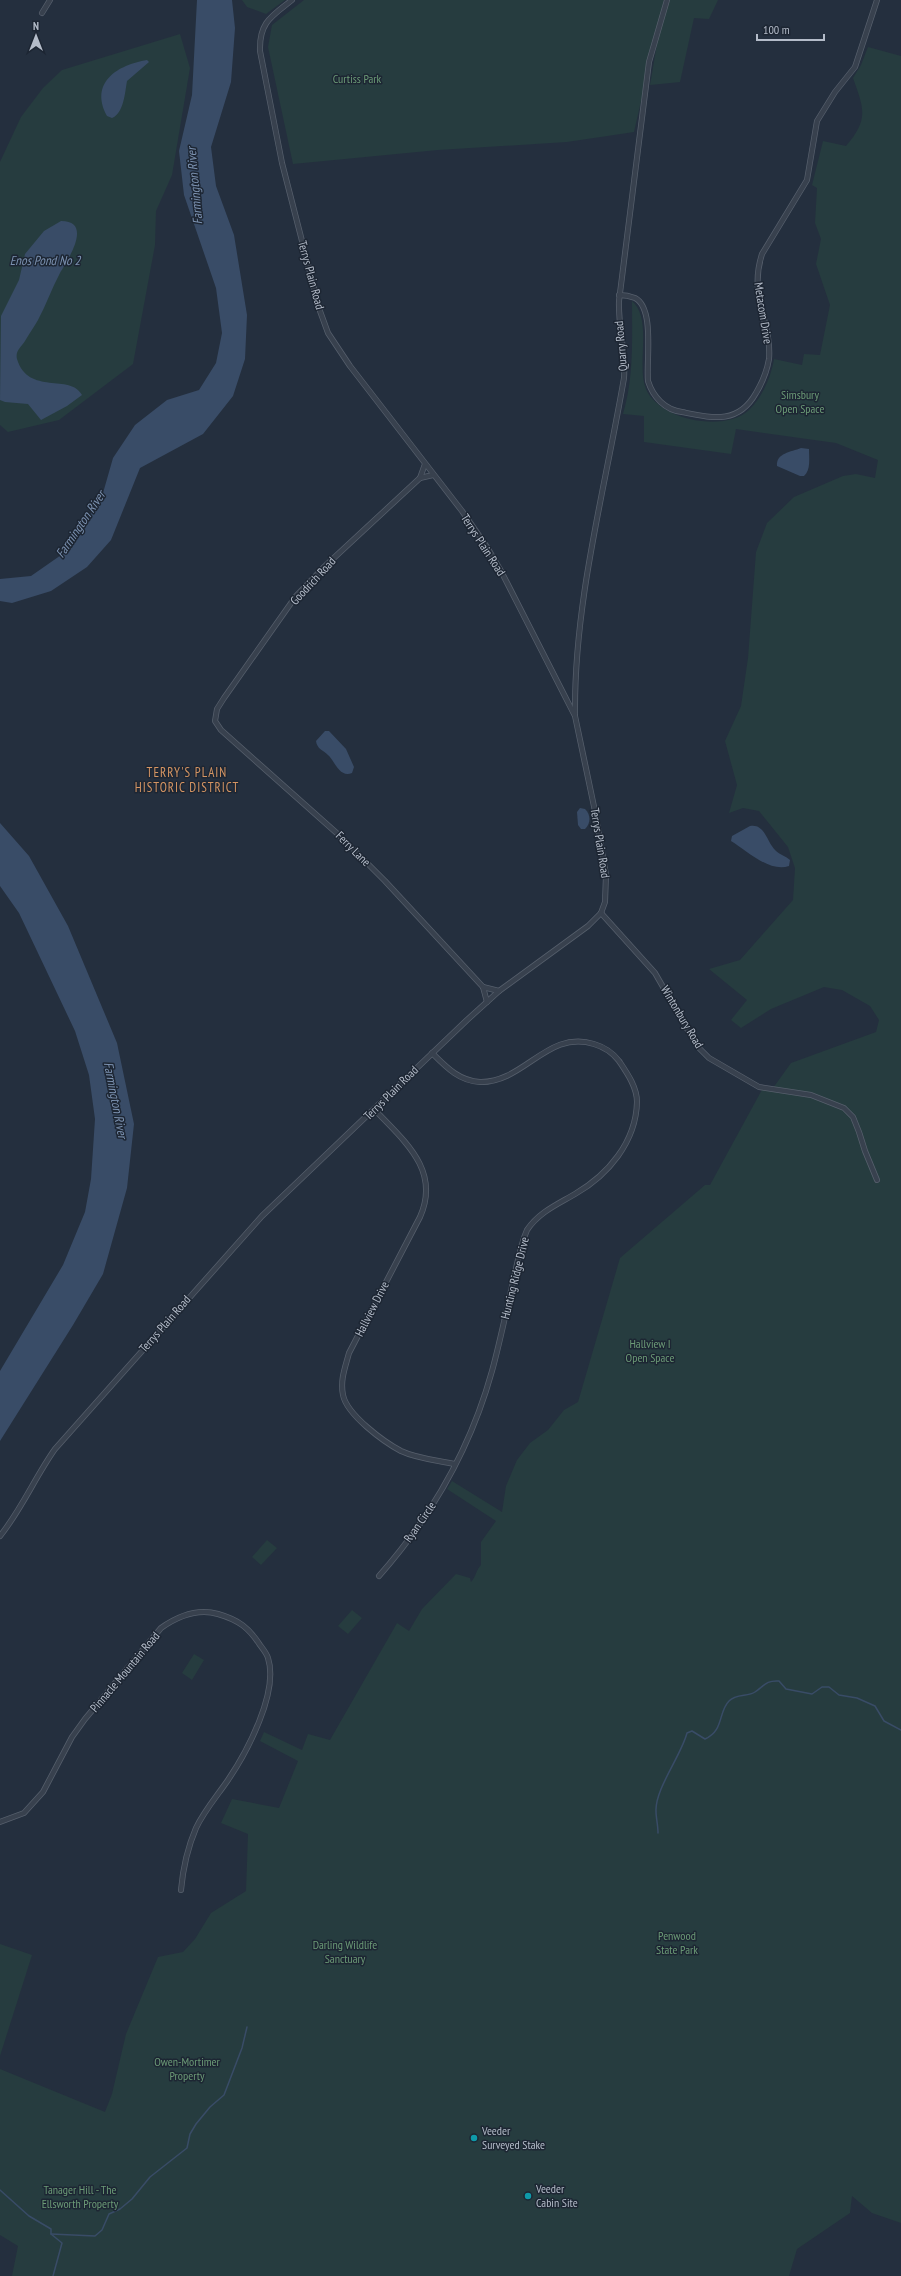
<svg xmlns="http://www.w3.org/2000/svg" width="901" height="2276" viewBox="0 0 901 2276" font-family="'PT Sans Narrow',sans-serif">
	<rect width="100%" height="100%" fill="#242f3e"/>
	<g fill="#263c3f">
		<path d="M 242,0 L 285,0 L 266,14 L 247,7 Z"/>
		<path d="M 304,0 L 664,0 L 634,132 L 567,142 L 438,150 L 293,164 L 268,47 L 272,25 Z"/>
		<path d="M 669,0 L 718,0 L 709,19 L 694,18 L 680,82 L 650,85 L 660,26 Z"/>
		<path d="M 180,34 L 190,68 L 172,175 L 156,211 L 155,245 L 133,364 L 59,420 L 8,432 L 0,425 L 0,162 L 21,117 L 43,88 L 62,70 Z"/>
		<path d="M 868,47 L 901,56 L 901,2223 L 872,2213 L 852,2196 L 850,2213 L 797,2249 L 789,2276 L 12,2276 L 18,2246 L 0,2235 L 0,2069 L 105,2112 L 112,2094 L 126,2034 L 158,1957 L 183,1952 L 195,1939 L 211,1913 L 246,1891 L 248,1834 L 221,1823 L 232,1799 L 279,1808 L 298,1761 L 260,1741 L 264,1732 L 302,1750 L 308,1734 L 330,1740 L 397,1623 L 409,1631 L 422,1609 L 456,1574 L 470,1578 L 471,1582 C 476,1577 476,1570 481,1565 L 481,1542 L 496,1521 L 447,1489 L 452,1481 L 502,1512 L 506,1486 L 517,1460 L 530,1443 L 548,1430 L 564,1410 L 578,1402 L 620,1258 L 705,1185 L 710,1185 L 764,1086 L 773,1088 L 791,1063 L 876,1032 L 879,1020 L 870,1006 L 842,990 L 824,987 L 771,1009 L 741,1028 L 731,1020 L 747,1000 L 709,969 L 740,960 L 793,900 L 795,868 L 788,847 L 759,811 L 743,808 L 729,813 L 737,785 L 725,741 L 741,706 L 748,658 L 756,552 L 767,523 L 794,497 L 843,476 L 856,474 L 875,478 L 878,460 L 836,443 L 736,429 L 731,454 L 644,442 L 644,416 L 623,414 C 634,377 632,340 632,301 C 653,319 636,365 646,389 C 659,420 725,433 749,410 C 762,398 771,377 774,359 L 802,365 L 804,354 L 820,355 L 830,305 L 816,264 L 821,239 L 815,223 L 817,188 L 812,185 L 823,141 L 846,146 C 869,119 864,109 853,78 L 861,65 Z"/>
		<path d="M 267,1540 L 277,1548 L 261,1565 L 252,1557 Z"/>
		<path d="M 352,1610 L 362,1618 L 348,1634 L 338,1626 Z"/>
		<path d="M 194,1654 L 204,1660 L 192,1680 L 182,1673 Z"/>
		<path d="M 0,1944 L 32,1955 L 0,2056 Z"/>
	</g>
	<g fill="#394c67">
		<path d="M 197,0 L 232,0 L 235,28 L 231,82 L 211,147 L 216,186 L 234,235 L 247,315 L 245,359 L 233,396 L 203,434 L 140,468 L 111,540 L 87,567 L 51,591 L 12,603 L 0,601 L 0,579 L 31,576 L 64,553 L 83,527 L 103,493 L 113,458 L 135,425 L 167,400 L 199,390 L 216,363 L 222,333 L 216,288 L 184,195 L 179,151 L 192,95 Z"/>
		<path d="M 147,60 L 149,62 L 127,81 C 125,92 124,113 112,118 L 107,116 C 89,82 118,65 147,60 Z"/>
		<path d="M 61,221 C 94,221 67,261 60,273 C 52,288 46,305 38,320 C 34,327 29,334 25,341 C 21,347 15,351 17,359 C 28,396 71,373 82,395 L 67,406 L 41,420 L 28,404 L 5,402 L 0,400 L 1,316 L 19,280 L 25,254 L 44,231 Z"/>
		<path d="M 801,448 L 809,449 C 809,458 811,470 804,476 L 800,476 L 777,466 C 776,453 791,452 801,448 Z"/>
		<path d="M 325,731 L 329,731 L 346,749 L 354,767 L 352,773 C 339,778 335,761 328,755 C 323,750 317,749 316,741 Z"/>
		<path d="M 580,808 L 585,809 C 591,815 591,823 585,829 L 581,829 L 578,825 L 577,812 Z"/>
		<path d="M 0,823 L 29,856 L 68,926 L 117,1043 L 134,1124 L 127,1188 L 103,1274 L 73,1325 L 0,1441 L 0,1371 L 63,1265 L 85,1212 L 91,1179 L 95,1119 L 89,1075 L 75,1031 L 19,913 L 0,886 Z"/>
		<path d="M 750,826 C 765,823 767,843 776,851 C 780,855 786,856 790,860 L 789,866 C 770,873 747,851 731,841 L 732,836 Z"/>
	</g>
	<g fill="none" stroke-linecap="round" stroke-linejoin="round">
		<g stroke="#394c67" stroke-width="1.5">
			<path d="M 658,1833 C 658,1825 656,1818 656,1811 C 655,1789 681,1756 687,1733 L 692,1731 L 705,1739 C 724,1731 718,1712 729,1701 C 736,1693 748,1697 755,1692 C 764,1686 766,1680 779,1681 L 786,1689 L 812,1694 L 822,1687 L 829,1687 L 839,1695 L 857,1698 L 875,1706 L 884,1721 L 901,1730"/>
			<path d="M 0,2190 L 29,2216 L 51,2229 L 51,2234 L 62,2243 L 53,2276"/>
			<path d="M 51,2234 L 95,2236 L 102,2230 L 109,2214 L 120,2209 L 132,2199 L 150,2177 L 187,2148 L 190,2134 L 196,2124 L 210,2107 L 224,2095 L 242,2048 L 247,2027"/>
		</g>
		<g stroke="#565f6c" stroke-width="6">
			<g id="minor">
				<path d="M 42,13 L 50,0"/>
				<path d="M 619,295 C 624,295 630,296 635,298 C 655,308 646,361 648,381 C 653,397 665,410 682,412 C 712,418 738,425 756,393 C 762,383 767,371 769,359 C 772,321 748,298 762,254 L 807,180 L 817,121 L 835,92 L 855,67 L 877,0"/>
				<path d="M 425,464 L 420,478 L 323,568 L 296,596 L 224,698 L 217,709 L 215,721 L 221,730 L 340,836 L 385,881 L 483,987 L 487,1002"/>
				<path d="M 420,478 L 433,475"/>
				<path d="M 575,714 C 574,601 605,489 624,378 C 626,352 618,327 619,301 L 649,62 L 667,0"/>
				<path d="M 601,913 L 655,973 L 697,1046 L 709,1058 L 759,1087 L 811,1095 L 844,1108 L 853,1117 L 859,1132 L 865,1151 L 877,1180"/>
				<path d="M 483,987 L 499,991"/>
				<path d="M 375,1110 C 404,1141 441,1170 420,1217 L 349,1353 C 345,1368 340,1380 343,1395 C 347,1415 384,1442 401,1451 C 418,1459 437,1460 455,1464"/>
				<path d="M 0,1536 C 22,1509 35,1477 55,1449 L 262,1216 L 467,1020 L 499,991 L 588,926 L 601,913 L 605,902 L 606,875 L 596,816 L 575,716 L 501,571 L 487,547 L 462,511 L 350,366 L 328,333 L 320,311 L 282,163 L 260,51 C 259,22 272,16 292,0"/>
				<path d="M 379,1576 C 431,1517 471,1447 492,1371 C 500,1342 506,1312 513,1282 C 517,1265 520,1246 527,1230 C 539,1212 558,1204 575,1194 C 608,1175 636,1142 637,1102 C 637,1087 627,1073 619,1061 C 613,1053 604,1047 594,1044 C 548,1029 524,1083 480,1082 C 459,1081 446,1067 432,1053"/>
				<path d="M 0,1822 L 24,1813 L 43,1792 L 72,1737 L 85,1719 L 161,1628 C 178,1616 197,1608 218,1614 C 239,1620 249,1628 260,1645 C 263,1649 267,1654 268,1658 C 279,1692 247,1752 228,1780 C 217,1796 204,1811 196,1828 C 187,1849 183,1868 181,1890"/>
			</g>
		</g>
		<use href="#minor" stroke="#38414e" stroke-width="4.5"/>
	</g>
	<g fill="#0f9aa8" stroke="#1d2633" stroke-width="1.5">
		<circle cx="474" cy="2138" r="4"/>
		<circle cx="528" cy="2196" r="4"/>
	</g>
	<g text-anchor="middle" stroke-width="3" stroke-linejoin="round" paint-order="stroke">
		<g font-size="12" fill="#6b9a76" stroke="#1d2633">
			<text x="357" y="83">Curtiss Park</text>
			<text x="800" y="399">Simsbury<tspan x="800" dy="14">Open Space</tspan></text>
			<text x="650" y="1348">Hallview I<tspan x="650" dy="14">Open Space</tspan></text>
			<text x="677" y="1940">Penwood<tspan x="677" dy="14">State Park</tspan></text>
			<text x="345" y="1949">Darling Wildlife<tspan x="345" dy="14">Sanctuary</tspan></text>
			<text x="187" y="2066">Owen-Mortimer<tspan x="187" dy="14">Property</tspan></text>
			<text x="80" y="2194">Tanager Hill - The<tspan x="80" dy="14">Ellsworth Property</tspan></text>
		</g>
		<g font-size="12" fill="#b4bcc9" stroke="#1d2633">
			<text transform="translate(311 275) rotate(75)" y="4">Terrys Plain Road</text>
			<text transform="translate(763 313) rotate(81)" y="4">Metacom Drive</text>
			<text transform="translate(621 346) rotate(-95)" y="4">Quarry Road</text>
			<text transform="translate(483 545) rotate(57)" y="4">Terrys Plain Road</text>
			<text transform="translate(313 581) rotate(-47)" y="4">Goodrich Road</text>
			<text transform="translate(600 843) rotate(81)" y="4">Terrys Plain Road</text>
			<text transform="translate(353 849) rotate(45)" y="4">Ferry Lane</text>
			<text transform="translate(682 1017) rotate(59)" y="4">Wintonbury Road</text>
			<text transform="translate(391 1093) rotate(-45)" y="4">Terrys Plain Road</text>
			<text transform="translate(515 1278) rotate(-76)" y="4">Hunting Ridge Drive</text>
			<text transform="translate(372 1309) rotate(-63)" y="4">Hallview Drive</text>
			<text transform="translate(165 1324) rotate(-49)" y="4">Terrys Plain Road</text>
			<text transform="translate(420 1522) rotate(-55)" y="4">Ryan Circle</text>
			<text transform="translate(125 1672) rotate(-50)" y="4">Pinnacle Mountain Road</text>
		</g>
		<g font-size="12" fill="#b4bcc9" stroke="#1d2633" text-anchor="start">
			<text x="482" y="2135">Veeder<tspan x="482" dy="14">Surveyed Stake</tspan></text>
			<text x="536" y="2193">Veeder<tspan x="536" dy="14">Cabin Site</tspan></text>
		</g>
		<g font-size="13" font-style="italic" fill="#7c92b1" stroke="#1d2633">
			<text transform="translate(194 186) rotate(-95)" y="5">Farmington River</text>
			<text x="45" y="265">Enos Pond No 2</text>
			<text transform="translate(80 524) rotate(-56)" y="5">Farmington River</text>
			<text transform="translate(116 1100) rotate(79)" y="5">Farmington River</text>
		</g>
		<g font-size="13" letter-spacing="1" fill="#d59563" stroke="#1d2633">
			<text x="187" y="777">TERRY'S PLAIN<tspan x="187" dy="15">HISTORIC DISTRICT</tspan></text>
		</g>
	</g>
	<g transform="translate(36 36)" stroke="#1d2633" stroke-width="3" paint-order="stroke">
	<path d="M0-3L7 15L0 10L-7 15Z" fill="#b4bcc9"/>
	<text y="-6" font-size="11" font-weight="bold" text-anchor="middle" fill="#b4bcc9">N</text>
	</g>
	<path d="M757 34v6h67v-6" fill="none" stroke="#b4bcc9" stroke-width="2"/>
	<text x="763" y="34" font-size="12" fill="#b4bcc9" stroke="#1d2633" stroke-width="3" paint-order="stroke">100 m</text>
</svg>
